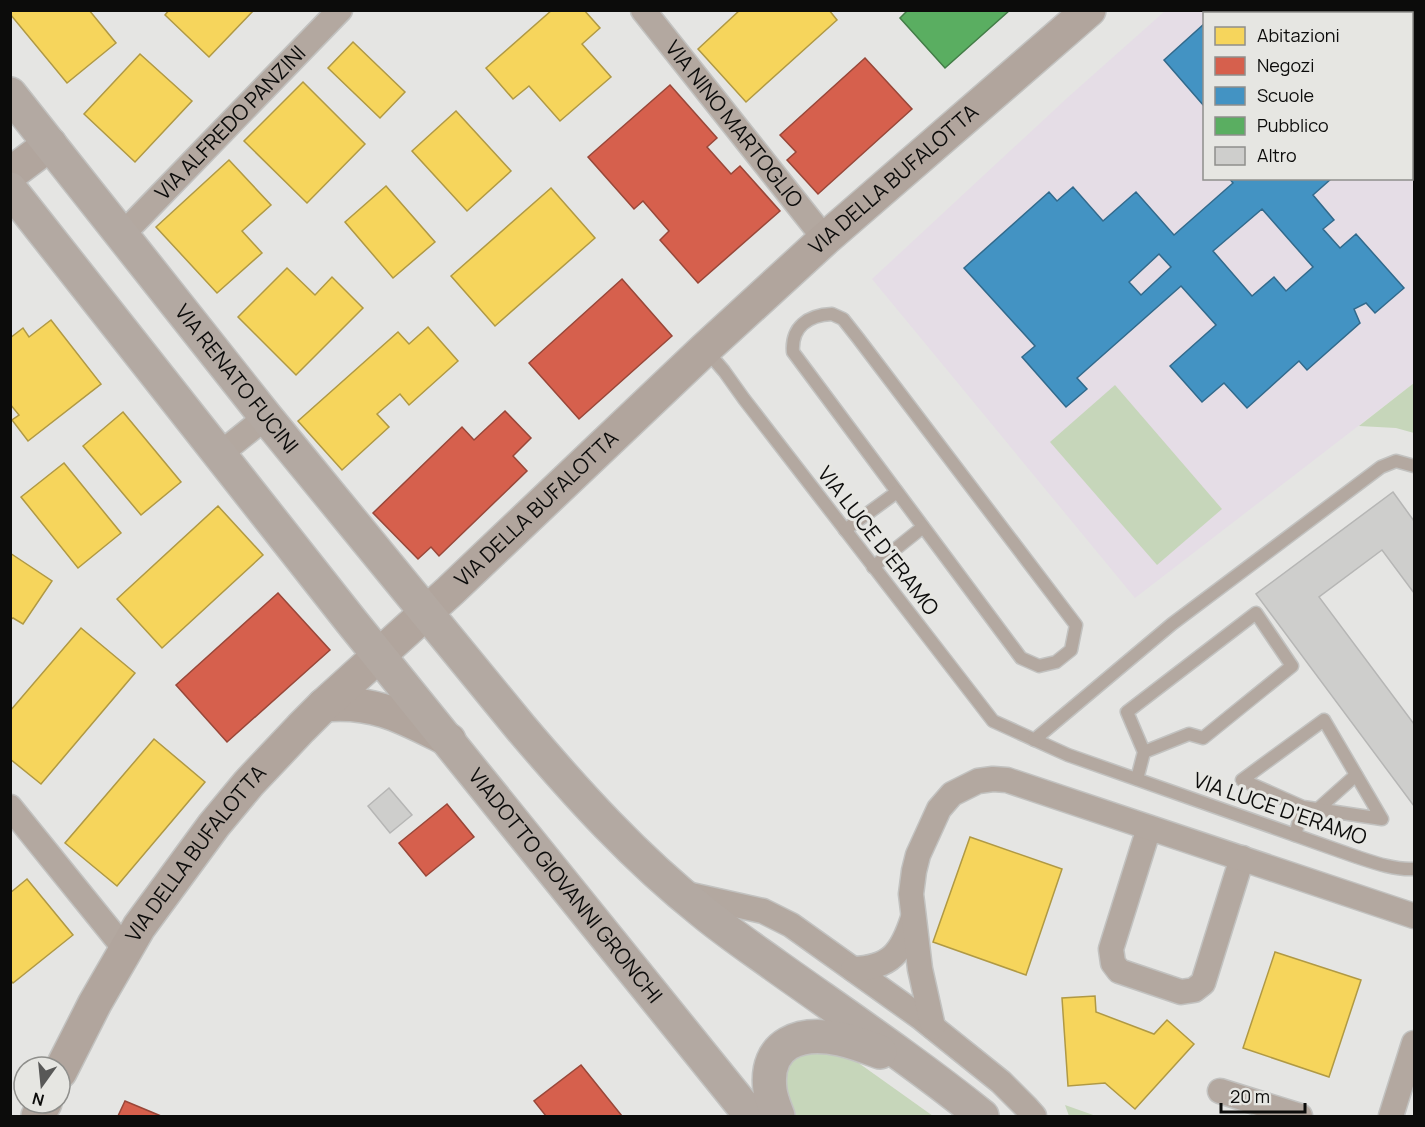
<svg xmlns="http://www.w3.org/2000/svg" width="1425" height="1127" viewBox="0 0 1425 1127" font-family="Manrope,sans-serif">
	<rect width="100%" height="100%" fill="#e5e5e3"/>
	<path fill="#e5dde6" fill-rule="evenodd" d="M 1165,11 L 1414,11 L 1414,383 L 1135,598 L 872,279 L 1066,99 ZM 1204,14 L 1412,14 L 1412,178 L 1204,178 Z"/>
	<g fill="#c6d6ba">
		<path d="M 1414,383 L 1414,433 L 1396,428 L 1359,426 Z"/>
		<path d="M 1115,385 L 1222,509 L 1157,565 L 1050,442 Z"/>
		<path d="M 803,1046 L 853,1059 L 933,1116 L 788,1116 L 779,1076 Z"/>
		<path d="M 1065,1105 L 1096,1116 L 1069,1116 Z"/>
	</g>
	<g fill="#f6d55c" stroke="#b09944" stroke-width="1.5">
		<path d="M 10,10 L 89,10 L 116,43 L 67,83 L 10,14 Z"/>
		<path d="M 169,10 L 254,10 L 209,57 L 165,15 Z"/>
		<path d="M 552,10 L 584,10 L 600,28 L 582,44 L 611,77 L 560,121 L 529,86 L 513,99 L 486,68 Z"/>
		<path d="M 740,10 L 829,10 L 837,20 L 746,102 L 698,49 Z"/>
		<path d="M 353,42 L 405,92 L 380,118 L 328,68 Z"/>
		<path d="M 140,54 L 192,101 L 135,162 L 84,114 Z"/>
		<path d="M 303,82 L 365,144 L 307,203 L 244,141 Z"/>
		<path d="M 456,111 L 511,171 L 467,211 L 412,151 Z"/>
		<path d="M 229,160 L 271,205 L 242,231 L 262,253 L 217,293 L 156,227 Z"/>
		<path d="M 386,186 L 435,242 L 393,278 L 345,222 Z"/>
		<path d="M 551,188 L 595,238 L 495,326 L 451,276 Z"/>
		<path d="M 287,268 L 315,295 L 332,277 L 363,308 L 296,375 L 238,317 Z"/>
		<path d="M 51,320 L 101,384 L 28,441 L 12,420 L 19,415 L 10,404 L 10,338 L 23,328 L 29,337 Z"/>
		<path d="M 428,327 L 458,361 L 409,405 L 400,394 L 377,414 L 389,427 L 342,470 L 298,421 L 398,332 L 409,344 Z"/>
		<path d="M 123,412 L 181,482 L 141,515 L 83,446 Z"/>
		<path d="M 64,463 L 121,533 L 78,568 L 21,497 Z"/>
		<path d="M 218,506 L 263,555 L 162,648 L 117,599 Z"/>
		<path d="M 10,553 L 52,581 L 23,624 L 13,618 L 10,620 Z"/>
		<path d="M 81,628 L 135,673 L 41,784 L 10,759 L 10,711 Z"/>
		<path d="M 154,739 L 205,782 L 117,886 L 65,843 Z"/>
		<path d="M 970,837 L 1062,869 L 1026,975 L 933,942 Z"/>
		<path d="M 27,879 L 73,935 L 13,983 L 10,980 L 10,893 Z"/>
		<path d="M 1275,952 L 1361,980 L 1329,1077 L 1243,1048 Z"/>
		<path d="M 1095,996 L 1096,1012 L 1154,1034 L 1167,1020 L 1194,1044 L 1135,1109 L 1105,1083 L 1068,1086 L 1062,998 Z"/>
	</g>
	<g fill="#d6604d" stroke="#994739" stroke-width="1.5">
		<path d="M 865,58 L 912,109 L 818,194 L 787,160 L 796,152 L 780,135 Z"/>
		<path d="M 670,85 L 717,138 L 707,147 L 731,174 L 740,166 L 780,211 L 698,283 L 660,240 L 669,231 L 643,201 L 634,209 L 588,157 Z"/>
		<path d="M 622,279 L 672,336 L 579,419 L 529,363 Z"/>
		<path d="M 505,411 L 531,438 L 513,456 L 527,471 L 439,556 L 431,547 L 418,559 L 373,513 L 462,427 L 474,440 Z"/>
		<path d="M 278,593 L 330,650 L 227,742 L 176,685 Z"/>
		<path d="M 447,804 L 474,837 L 426,876 L 399,843 Z"/>
		<path d="M 581,1065 L 622,1116 L 546,1116 L 534,1101 Z"/>
		<path d="M 125,1101 L 161,1116 L 118,1116 Z"/>
	</g>
	<g fill="#4393c3" stroke="#326a8c" stroke-width="1.5" fill-rule="evenodd">
		<path d="M 1220,10 L 1248,10 L 1251,14 L 1217,14 Z"/>
		<path d="M 1313,10 L 1388,10 L 1391,14 L 1316,14 Z"/>
		<path d="M 1204,24 L 1204,106 L 1164,60 Z"/>
		<path d="M 1412,37 L 1414,40 L 1414,124 L 1412,127 Z"/>
		<path d="M 1229,178 L 1332,178 L 1313,195 L 1334,220 L 1323,229 L 1340,248 L 1356,234 L 1404,288 L 1375,313 L 1366,303 L 1354,309 L 1360,323 L 1307,370 L 1299,361 L 1247,408 L 1224,383 L 1202,402 L 1170,366 L 1216,325 L 1181,286 L 1077,378 L 1087,389 L 1066,407 L 1022,357 L 1035,346 L 964,268 L 1049,192 L 1057,201 L 1073,187 L 1103,221 L 1136,192 L 1174,235 L 1233,183 ZM 1262,209 L 1313,267 L 1286,291 L 1274,277 L 1252,296 L 1213,251 ZM 1159,254 L 1171,267 L 1141,295 L 1129,282 Z"/>
	</g>
	<path fill="#5aae61" stroke="#437d47" stroke-width="1.5" d="M 908,10 L 1010,10 L 945,68 L 900,18 Z"/>
	<g fill="#cececc" stroke="#b6b6b5" stroke-width="1.5">
		<path d="M 1393,492 L 1414,521 L 1414,593 L 1382,550 L 1319,597 L 1414,724 L 1414,806 L 1256,594 Z"/>
		<path d="M 389,788 L 412,815 L 390,833 L 368,806 Z"/>
	</g>
	<g fill="none" stroke-linecap="round" stroke-linejoin="round">
		<g stroke="#c2c2c0" stroke-width="15">
			<g id="lane">
				<path d="M 832,314 L 843,319 L 858,338 L 1076,625 L 1071,650 L 1056,662 L 1039,666 L 1021,658 L 793,352 C 791,327 808,315 832,314 Z"/>
				<path d="M 706,350 L 724,371 L 744,399 L 993,721 L 1068,755 L 1357,857 C 1375,863 1395,870 1414,869"/>
				<path d="M 845,530 L 897,492"/>
				<path d="M 873,567 L 923,527"/>
				<path d="M 1034,740 L 1172,624 L 1381,467 L 1396,461 L 1414,466"/>
				<path d="M 1137,779 L 1144,752 L 1127,712 L 1256,613 L 1292,666 L 1203,738 L 1189,734 L 1144,752"/>
				<path d="M 1318,809 L 1356,775"/>
				<path d="M 1295,835 L 1303,807 L 1242,780 L 1324,720 L 1382,819 L 1303,807"/>
			</g>
		</g>
		<g stroke="#c2c2c0" stroke-width="27">
			<g id="street">
				<path id="s1" d="M 643,10 L 825,239"/>
				<path id="s2" d="M 122,235 L 340,10"/>
				<path d="M 220,454 L 266,417"/>
				<path d="M 10,807 L 125,949"/>
				<path d="M 1149,828 L 1111,949 L 1113,963 L 1119,971 L 1181,992 L 1194,990 L 1203,983 L 1242,858"/>
				<path d="M 682,893 L 763,911 L 791,925 L 920,1017 L 1001,1082 L 1026,1107 L 1034,1116"/>
				<path d="M 853,969 C 891,968 902,952 913,918"/>
				<path d="M 933,1027 L 920,969 L 911,894 L 914,871 L 918,855 L 939,809 L 952,794 L 978,781 L 993,779 L 1007,780 L 1414,916"/>
				<path d="M 1220,1091 L 1300,1116"/>
				<path d="M 1391,1116 L 1414,1043"/>
			</g>
		</g>
		<g stroke="#c2c2c0" stroke-width="36">
			<g id="secondary">
				<path d="M 10,174 L 50,144"/>
				<path d="M 324,705 C 375,700 405,718 449,740"/>
				<path id="s3" d="M 60,1072 L 95,1003 L 139,927 L 214,825 L 249,783 L 301,728 L 324,705 L 450,591 L 705,349 L 825,239 L 1089,10"/>
				<path d="M 38,1116 L 45,1103"/>
			</g>
		</g>
		<g stroke="#c2c2c0" stroke-width="36">
			<g id="primary">
				<path id="s4" d="M 10,94 L 266,417 L 521,728 C 577,794 635,858 703,912 C 726,931 751,948 776,966 C 845,1015 916,1063 982,1116"/>
				<path id="s5" d="M 10,189 L 351,621 L 751,1116"/>
				<path d="M 778,1116 C 775,1108 771,1099 770,1090 C 764,1042 801,1031 840,1039 C 854,1042 867,1047 880,1052"/>
			</g>
		</g>
		<use href="#lane" stroke="#b3a8a0" stroke-width="12"/>
		<use href="#street" stroke="#b3a8a0" stroke-width="24"/>
		<use href="#secondary" stroke="#b1a59d" stroke-width="33"/>
		<use href="#primary" stroke="#b3a9a2" stroke-width="33"/>
	</g>
	<g text-anchor="middle" stroke-width="6" stroke-linejoin="round" paint-order="stroke">
		<g font-size="21" fill="#0c0c0b" stroke="#e6e6e2">
			<text dy="7" stroke="none"><textPath href="#s2" startOffset="156">VIA ALFREDO PANZINI</textPath></text>
			<text dy="7" stroke="none"><textPath href="#s1" startOffset="146">VIA NINO MARTOGLIO</textPath></text>
			<text dy="7" stroke="none"><textPath href="#s3" startOffset="1230">VIA DELLA BUFALOTTA</textPath></text>
			<text dy="7" stroke="none"><textPath href="#s4" startOffset="364">VIA RENATO FUCINI</textPath></text>
			<text dy="7" stroke="none"><textPath href="#s3" startOffset="744">VIA DELLA BUFALOTTA</textPath></text>
			<text transform="translate(878 541) rotate(52)" y="7">VIA LUCE D'ERAMO</text>
			<text transform="translate(1280 809) rotate(19)" y="7">VIA LUCE D'ERAMO</text>
			<text dy="7" stroke="none"><textPath href="#s3" startOffset="258">VIA DELLA BUFALOTTA</textPath></text>
			<text dy="7" stroke="none"><textPath href="#s5" startOffset="891">VIADOTTO GIOVANNI GRONCHI</textPath></text>
		</g>
	</g>
	<rect width="1425" height="1127" fill="none" stroke="#0c0c0b" stroke-width="24"/>
	<rect x="1203" y="12" width="210" height="168" fill="#e6e6e2" stroke="#8f8f8c" stroke-width="1.5"/>
	<rect x="1215" y="27" width="30" height="18" fill="#f6d55c" stroke="#8f8f8c" stroke-width="1.5"/>
	<text x="1257" y="42" font-size="18" fill="#0c0c0b">Abitazioni</text>
	<rect x="1215" y="57" width="30" height="18" fill="#d6604d" stroke="#8f8f8c" stroke-width="1.5"/>
	<text x="1257" y="72" font-size="18" fill="#0c0c0b">Negozi</text>
	<rect x="1215" y="87" width="30" height="18" fill="#4393c3" stroke="#8f8f8c" stroke-width="1.5"/>
	<text x="1257" y="102" font-size="18" fill="#0c0c0b">Scuole</text>
	<rect x="1215" y="117" width="30" height="18" fill="#5aae61" stroke="#8f8f8c" stroke-width="1.5"/>
	<text x="1257" y="132" font-size="18" fill="#0c0c0b">Pubblico</text>
	<rect x="1215" y="147" width="30" height="18" fill="#cececc" stroke="#8f8f8c" stroke-width="1.5"/>
	<text x="1257" y="162" font-size="18" fill="#0c0c0b">Altro</text>
	<g transform="translate(42 1085) rotate(195)"><circle r="28" fill="#e6e6e2" stroke="#8f8f8c" stroke-width="1.5"/>
	<path d="M0-4.5L10 22L0 15L-10 22Z" fill="#585857"/>
	<text y="-9" font-size="16" font-weight="bold" text-anchor="middle" fill="#0c0c0b">N</text>
	</g>
	<path d="M1221 1103v9h84v-9" fill="none" stroke="#0c0c0b" stroke-width="3"/>
	<text x="1230" y="1103" font-size="18" fill="#0c0c0b" stroke="#e6e6e2" stroke-width="4.5" paint-order="stroke">20 m</text>
</svg>
